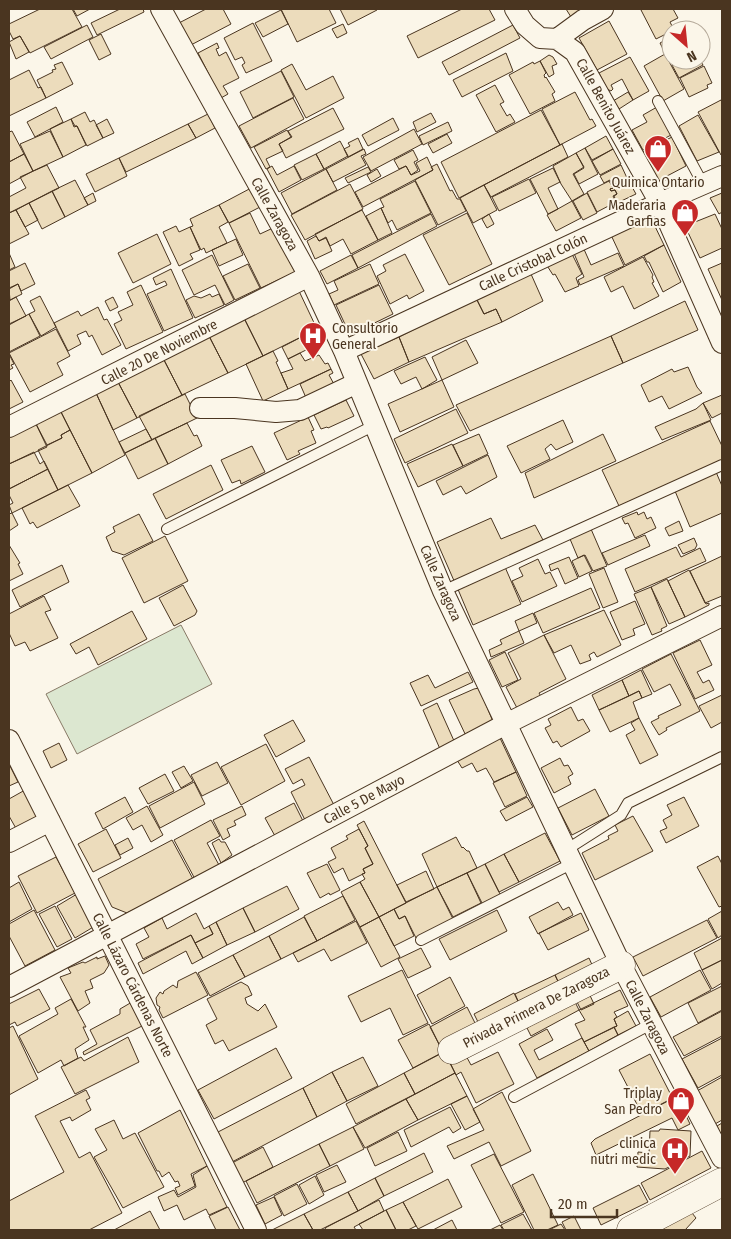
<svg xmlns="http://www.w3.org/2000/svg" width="731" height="1239" font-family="'Fira Sans Condensed',sans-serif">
<rect width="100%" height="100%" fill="#fbf6e9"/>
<path fill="#dce7d0" stroke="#887966" d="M181 625 212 684 77 754 46 694Z"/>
<path fill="#ecdcbc" stroke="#4a3520" d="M40 9H72L82 27 30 53 20 36 13 39 9 31V24Z
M73 9H90L77 16Z
M120 9H143L144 12 97 35 91 23Z
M206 9H223L231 24 189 46 177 24Z
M281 9H329L336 23 297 42Z
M340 9H377V10L348 25Z
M462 9H489L495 20 418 58 407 36Z
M566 9H584L571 17Z
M643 9H673L678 18 670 22 674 30 656 39 641 10Z
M281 10 288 24 263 37 255 23Z
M609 21 627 54 597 70 579 38Z
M253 23 272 61 246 73 242 65 245 63 242 57 235 60 224 38Z
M343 24 347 33 337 38 332 29Z
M87 25 93 37 51 59 44 47Z
M513 25 520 38 449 75 442 62Z
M101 34 111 54 99 60 89 40Z
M20 36 29 52 16 59 9 42Z
M671 37V54L667 57 660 43Z
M217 43 219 48 216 49 219 56 226 52 239 78 223 86 228 94 221 98 198 53Z
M506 53 513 71 462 97 453 80Z
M665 54 684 89 663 101 644 66Z
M549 55 553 57 557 64 552 66 554 74 549 77 540 61Z
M630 57 649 91 633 100 622 79 611 85 613 89 611 91 607 89 599 73Z
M676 60H700L703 65 679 78 672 65 677 62Z
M540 61 546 73 544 75 545 78 546 77 555 92 552 94 555 101 530 114 509 75 533 62 534 64Z
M62 62 73 84 46 98 37 80 53 72 52 70 56 69 54 65Z
M292 64 306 90 333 76 344 98 306 118 281 70Z
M704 66 712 83 707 85 708 88 689 97 680 78Z
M29 70 38 88 41 87 46 98 9 116V80Z
M281 71 294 97 253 118 240 92Z
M495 85 504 102 500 104 507 116 510 114 515 122 496 132 476 95Z
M575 92 590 120 592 119 596 126 560 145 542 109Z
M628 92 633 100 619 109 613 101Z
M293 98 304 119 251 148 239 126Z
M721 100 722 103V154L721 155 698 112Z
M56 107 63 122 35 137 27 122Z
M657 107 671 135 643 150 632 130 647 122 643 115Z
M333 108 344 129 286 158 279 144 292 137 288 131Z
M541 110 560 145 459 198 441 162Z
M85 112 90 122 94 120 103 138 87 146 77 126H75L71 119Z
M431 113 436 122 417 132 413 122Z
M208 114 215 128 196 138 188 124Z
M698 115 719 152 697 161 679 126Z
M393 118 399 130 368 146 362 135Z
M71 119 74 127 77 126 86 145 63 157 50 129Z
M107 119 114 133 103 138 96 125Z
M448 122 452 131 423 145 419 136Z
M188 124 196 138 126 172 119 158Z
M414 129 422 144 371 171 363 157Z
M287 130 291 137 279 144 283 151 266 159 270 167 266 169 254 147Z
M12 131 24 154 9 162V132Z
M50 131 63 157 33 171 20 144Z
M447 134 452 143 433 153 428 144Z
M606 136 613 149 592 160 585 148Z
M672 137 686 166 667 176 668 179 658 184 642 152Z
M358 138 363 149 348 157 344 149 350 146 348 143Z
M340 141 348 156 324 169 316 154Z
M562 144 568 157 491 197 484 185Z
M585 148 598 174 579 184 574 174 584 168 576 153Z
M364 149 366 154 361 156 366 165 333 182 326 169Z
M613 149 621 164 600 175 592 161Z
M413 150 418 160 414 162 418 170 411 175 406 166 399 169 394 160Z
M576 153 584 167 573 174 584 194 572 201 561 184 553 166Z
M24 154 33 171 9 184V162Z
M316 154 324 169 302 180 294 165Z
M427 157 433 170 363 207 355 192 406 166 411 175 420 171 416 163Z
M119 158 127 176 95 192 86 174Z
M437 164 450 191 452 190 457 199H460L466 211 438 225 415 180 433 170 431 167Z
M47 165 59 188 9 213V197L26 188 20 177Z
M621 165 627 178 612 186 610 180 604 183 600 176Z
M272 166 277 175 294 166 301 180 279 192 267 169Z
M368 167 371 172 348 183 345 178Z
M553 168 560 182 548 188 558 209 548 214 530 179Z
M326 169 337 190 292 214 281 193Z
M377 169 381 176 371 182 367 175Z
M627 178 636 194 617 203 614 196 617 194 615 190 611 191 610 189 613 188 612 186Z
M529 179 536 193 499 211 492 197Z
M75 180 88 205 65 217 52 191Z
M415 181 431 213 397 230 392 220 388 223 381 208 384 207 380 199Z
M609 181 613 188 610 189 611 191 615 190 617 194 613 196 616 202 597 212 587 192Z
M350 184 363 209 305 240 291 215Z
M484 185 497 210 473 223 460 198Z
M253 187 262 206 229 223 219 205Z
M52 191 65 217 42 229 29 203Z
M93 193 96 201 88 205 84 198Z
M587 193 597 213 583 220 573 201Z
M722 193V212L719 214 710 198Z
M572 201 581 218 556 231 547 215Z
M29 203 38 220 25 227 16 210Z
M219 205 228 222 219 227 227 243 206 253 204 248 201 250 190 227 193 226 190 219Z
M381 208 392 233 378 240 366 216Z
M16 210 29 234 9 244V213Z
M362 210 378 240 351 254 343 239 330 246 326 237 319 241 315 234Z
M250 213 260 234 273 228 295 272 261 288 229 223Z
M467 213 492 264 449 285 423 235Z
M431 214 437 226 358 268 352 255Z
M489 214 494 224 487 228 482 219Z
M715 214 722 229V248L700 258 685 226Z
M650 216 664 245 625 265 611 235Z
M176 226 179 232 190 227 200 250 190 254 193 259 179 266 163 232Z
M157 234 171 264 133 283 118 253Z
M316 236 319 241 326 238 332 251 315 259 307 241Z
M236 239 243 255 219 266 212 250Z
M664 245 681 282 663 292 649 262H647L644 256Z
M583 247 591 265 618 253 624 266 580 285 578 280 584 277 573 251Z
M571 252 582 274 576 278 579 286 565 292 555 274 553 275 546 264Z
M9 253 15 267 9 270Z
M405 254 424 291 409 299 407 295 390 304 377 276 386 271 383 265Z
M212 255 234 300 225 305 215 285 194 295 182 270Z
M351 255 358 268 327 284 320 271Z
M643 257 653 275 652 277 654 282 652 283 659 296 634 309 623 286 611 292 604 277Z
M25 263 35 284 21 291 18 284 9 288V271Z
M722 263V300L708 269Z
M248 264 260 288 235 300 223 276Z
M370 264 379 284 334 305 329 294 338 290 334 281Z
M171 269 193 318 164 331 147 294 167 285 165 281 156 285 153 278Z
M531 274 543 301 502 322 496 309 484 314 476 298Z
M18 284 22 294 10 300 9 289Z
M141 285 163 332 126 349 114 324 122 320 118 312 133 305 127 292Z
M379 285 393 314 350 335 336 305Z
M299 291 317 329 263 356 244 318Z
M210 294 212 297 219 294 224 305 195 318 186 300 194 296 201 298Z
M40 296 56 327 41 336 29 314 35 311 30 301Z
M16 297 26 316 9 324V301Z
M113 297 118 307 110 311 105 301Z
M476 298 484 314 496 309 502 322 409 362 399 337Z
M685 301 698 330 623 363 611 336Z
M98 307 104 320 107 319 121 345 102 355 92 335 89 337 86 331 77 335 81 344 68 351 54 323 78 311 81 316Z
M29 314 40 336 9 352V325Z
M244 318 263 356 228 373 209 336Z
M56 329 70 356 57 363 63 375 30 392 9 353Z
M317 329 324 341 288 359 282 347Z
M209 336 228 373 182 395 164 360Z
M611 336 623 363 470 431 456 405Z
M399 337 409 362 374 379 361 354Z
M466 340 478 363 442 380 432 357Z
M273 351 278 361 276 362 288 389 263 401 246 364Z
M300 353 305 361 319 355 325 364 328 363 331 369 288 389 281 373 293 369 288 359Z
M9 354 14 364 11 365 13 368 9 370Z
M425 357 437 380 422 389 416 377 401 384 394 371Z
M164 360 182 395 137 418 118 382Z
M688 367 697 387 702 393 669 409 662 396 649 402 641 385 672 369 674 372Z
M331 369 333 373 329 375 335 386 307 400 300 384Z
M11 380 23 402 9 409V382Z
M442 380 454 407 400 432 388 404Z
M118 382 137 418 113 430 96 393Z
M96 393 125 455 92 473 60 410Z
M185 394 197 418 152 440 139 416Z
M722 395V413L712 418 703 403Z
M346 400 354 416 328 428 327 427 321 429 314 415Z
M703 403 711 420 662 440 655 427 696 409Z
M456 409 468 433 405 463 394 439Z
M60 410 70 430 61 435 62 438 47 445 35 422Z
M308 417 314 430 311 431 316 443 298 451 300 454 287 460 274 433Z
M563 420 573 442 556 450 551 444 545 449 550 459 521 473 507 446Z
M710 421 722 446V460L619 506 602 470Z
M35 422 47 447 9 464V436Z
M187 423 194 436 197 435 202 446 168 464 155 438Z
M146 429 152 440 125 453 119 442Z
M70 430 92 473 58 490 38 450 62 438 61 435Z
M479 434 488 454 463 466 453 445Z
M603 434 616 461 534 498 525 473Z
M155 438 168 464 138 479 125 453Z
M452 444 463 466 418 487 407 464Z
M252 446 265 472 241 484 240 480 232 483 221 460Z
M34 452 40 464 44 461 48 469 9 489V464Z
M488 455 497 477 466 494 461 486 443 495 436 481Z
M211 465 223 490 166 519 153 494Z
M48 469 58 490 12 513 9 505 13 503 9 495V489Z
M716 472 722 486V513L690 527 675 491Z
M68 485 80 506 37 528 33 522 30 524 22 508Z
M637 512 638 515 644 512 647 519 651 517 656 528 635 538 628 523 625 524 622 518Z
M12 513 18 525 9 531V514Z
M139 514 153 541 124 555 112 551 106 537 115 532 113 527Z
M491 518 501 539 535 525 543 540 455 583 437 542Z
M679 521 683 531 669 536 665 528Z
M591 529 607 566 593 571 585 555 578 558 570 539Z
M645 535 650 546 608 565 602 553Z
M165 536 188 581 144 603 122 558Z
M694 538 697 545 695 549 683 554 678 545Z
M9 545 20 563 18 564 23 574 9 581Z
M676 547 681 557 700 548 706 561 635 592 625 569Z
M584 555 592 571 579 577 572 561Z
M722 556V596L705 603 690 571Z
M569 557 578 578 565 584 558 568 551 571 549 565Z
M538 559 545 574 550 572 557 586 522 602 512 581 523 576 519 568Z
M62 565 69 582 20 607 12 590Z
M505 567 521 604 473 625 457 587Z
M604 568 618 602 603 608 589 574Z
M689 570 706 604 709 603V605L685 617 668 581Z
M667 579 685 617 669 624 651 587Z
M183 585 197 611 195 615 174 626 159 598Z
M651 587 667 626 661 629 662 631 652 635 634 594Z
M591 588 600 608 543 633 534 613Z
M44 596 51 610 45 612 58 638 30 651 25 642 15 646 9 633V614Z
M635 601 645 624 633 629 635 635 622 640 610 612Z
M604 610 621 645 597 657 594 652 589 655 591 660 580 664 571 645 554 653 544 635Z
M132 611 147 639 98 665 89 647 76 654 70 644Z
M533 613 537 623 519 631 515 621Z
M519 631 524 643 491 657 489 650 502 644 500 640Z
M544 635 566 679 539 693 543 700 535 705 532 699 517 708 506 687 521 679 508 653Z
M700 640 712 665 697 672 703 683 709 680 714 690 695 699 673 653Z
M505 652 518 680 502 687 489 660Z
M671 654 700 711 666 728 667 730 659 735 651 722 659 718 658 716 681 705 670 684 654 692 642 669Z
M641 670 652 694 642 698 639 691 629 696 622 680Z
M468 672 473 682 421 706 410 683 428 675 435 688Z
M622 680 629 696 599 710 592 695Z
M479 688 494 724 467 738 449 700 474 689Z
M639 691 642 698 633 702 639 718 610 732 599 710Z
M722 695V722L711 728 699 706Z
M437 703 455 743 440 749 423 710Z
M571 707 578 721 583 719 590 731 561 747 557 741 553 743 545 728 551 725 548 719Z
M639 718 658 755 640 764 626 735 635 730 631 723Z
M293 720 305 741 276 757 264 735Z
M500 738 516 772 494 782 486 768 477 772 472 763 462 768 457 760Z
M59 743 67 760 51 768 43 751Z
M266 744 285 781 241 805 221 767Z
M309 757 334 805 305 820 291 792 305 785 302 779 293 784 285 769Z
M560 758 564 766 568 765 573 774 568 777 571 784 554 793 541 768Z
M217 762 228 783 202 796 191 775Z
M9 764 18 782 9 786Z
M184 766 193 781 181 788 172 772Z
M516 772 527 796 505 807 493 783Z
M165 774 174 791 148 804 139 788Z
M194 782 205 804 160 828 149 806Z
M595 789 609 816 572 835 558 808Z
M25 790 41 820 18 832 9 816V799Z
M125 797 133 812 103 829 95 813Z
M527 797 533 807 506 821 500 811Z
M684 797 699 826 666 843 660 831 667 828 663 820 672 815 667 805Z
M294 803 303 821 275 836 265 818Z
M147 806 163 835 151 842 142 825 133 830 126 818Z
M242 806 246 815 234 821 236 825 227 829 230 836 223 840 213 820Z
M633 816 653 851 595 880 582 853 609 839 608 836 618 831 615 825Z
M211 820 220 836 207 843 219 865 195 879 174 840Z
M364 821 406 903 379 917 360 882 365 879 362 874 365 873 363 869 373 864 365 848 368 846 357 825Z
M106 829 121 858 93 872 78 844Z
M359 829 368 846 365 848 373 864 363 869 365 873 349 881 343 868 334 873 328 862 336 858 331 848 348 839 346 836Z
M545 833 560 861 519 882 504 854Z
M456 837 462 848 463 847 467 851H469L477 868 437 887 422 854Z
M128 838 133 848 120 855 115 845Z
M219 839 221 842H225L232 855 221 863 212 843Z
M172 840 193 879 127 913 112 907 98 879Z
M504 854 519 882 499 892 485 864Z
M718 856 722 864V906L719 907 697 867Z
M56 857 75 893 37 913 18 876Z
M327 864 340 890 330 895 329 893 320 898 307 873Z
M485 864 501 896 483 905 467 873Z
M426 871 434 889 406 902 397 885Z
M467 873 481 903 453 917 437 887Z
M19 882 32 909 9 922V888Z
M360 882 379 917 360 927 341 892Z
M287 886 299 909 255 932 243 908Z
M437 887 453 919 416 938 405 916 399 919 394 909Z
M77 894 95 926 75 938 57 906Z
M343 896 355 920 317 941 304 916Z
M558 902 563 910 569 907 573 915 538 934 529 917Z
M55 906 72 939 57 947 39 914Z
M243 908 255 932 227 945 216 922Z
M394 909 399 919 405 916 414 936 394 946 379 917Z
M34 910 55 950 25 966 9 936V924Z
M497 910 507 931 450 960 439 939Z
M722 911V935L718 938 708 919Z
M196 913 204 929 209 926 213 934 195 943 191 935 143 959 136 944 149 937 144 928 162 918 167 929Z
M581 913 589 930 548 950 539 933Z
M304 917 317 941 281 959 269 936Z
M379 917 400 957 381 967 360 927Z
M707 920 717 938 643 976 633 957Z
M356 921 367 943 331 961 324 949 298 962 293 953Z
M216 922 227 945 203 958 195 943 213 934 209 926Z
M191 935 203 958 192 964 186 951 143 974 138 963Z
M269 936 281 959 245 977 233 955Z
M722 938V960L702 970 694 953Z
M421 948 431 967 408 978 398 959Z
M233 955 245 977 210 996 198 973Z
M105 956 109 965 104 973 90 980 93 988 85 991 90 1003 78 1011 60 977 71 973 68 968 83 962 85 963 97 957V959Z
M589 958 593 967 563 992 555 975Z
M722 960V983L712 989 702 970Z
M402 970 428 1023 403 1035 390 1008 361 1022 348 996Z
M700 970 711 990 661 1017 650 997Z
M196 972 208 995 163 1018 159 1010 160 1007 157 1005 156 998 160 992 163 994 164 991 173 985 177 988 178 981Z
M555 975 563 992 523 1012 515 994Z
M450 977 465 1006 432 1024 417 995Z
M241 982 248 986 252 995 245 998 247 1004 258 1011 265 1004 277 1027 229 1051 223 1040 215 1044 206 1025 217 1019 207 999Z
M722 986V1010L698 1023 688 1003Z
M586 987 594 1004 581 1010 573 994Z
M39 989 50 1009 17 1026 15 1022 9 1025V1004Z
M620 990 628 1006 614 1012 617 1017 614 1019 617 1026 584 1042 575 1024 585 1020 579 1010Z
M514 993 523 1012 483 1032 474 1014Z
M573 998 579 1010 531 1036 527 1028Z
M71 999 86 1027H83L89 1040 75 1049 78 1058 64 1066 61 1060 38 1073 19 1036 58 1014 55 1008Z
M132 1002 144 1025 84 1055 83 1052 97 1044 90 1030 120 1014V1009Z
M467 1007 480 1033 443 1052 430 1027Z
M628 1011 636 1026 618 1035 614 1027 617 1026 614 1019Z
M722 1011V1036L684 1056 673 1037Z
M429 1024 443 1052 413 1068 398 1040Z
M13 1026 38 1079 9 1095V1028Z
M614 1027 618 1035 589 1051 584 1042Z
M547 1029 553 1040 534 1050 539 1060 582 1038 589 1051 537 1078 519 1044Z
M128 1037 139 1062 75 1094 61 1067 81 1057 84 1061Z
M722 1038V1075L698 1088 682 1059Z
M276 1048 292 1078 214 1119 198 1090Z
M444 1052 455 1073 415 1094 404 1073Z
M464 1052 471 1065 498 1052 514 1084 476 1103 461 1072 456 1075 447 1056Z
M650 1054 671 1095 669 1096 671 1099 642 1114 619 1070Z
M363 1057 378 1086 347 1101 332 1072Z
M332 1072 347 1101 317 1117 303 1088Z
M404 1073 415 1094 356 1124 346 1104Z
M455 1073 467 1096 418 1120 406 1099Z
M722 1077V1120L715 1124 697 1091Z
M303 1088 317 1117 232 1162 218 1132Z
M86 1090 90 1098 86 1100 91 1110 72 1121 70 1117 60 1121 79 1158 90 1152 122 1213 89 1230H9V1201L64 1172 35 1116Z
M502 1092 531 1151 501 1166 489 1142 454 1159 447 1146 484 1130 473 1109Z
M467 1096 480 1122 465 1130 451 1104Z
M406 1099 418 1120 365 1148 353 1127Z
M668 1101 674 1108 681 1105 690 1124 678 1130 672 1118 596 1155 591 1143 595 1139Z
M450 1107 461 1128 453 1133 449 1127 411 1147 404 1130Z
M180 1110 207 1166 191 1174 195 1186 178 1195 175 1188 180 1186 178 1181 175 1182 169 1172 162 1177 159 1171H157L138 1133Z
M114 1120 123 1139 135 1133 164 1187 123 1208 94 1157 107 1150 95 1129Z
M722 1123V1137L717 1126Z
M353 1127 364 1149 330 1166 319 1144Z
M660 1129 691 1131 690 1156 665 1169 637 1167 638 1152 649 1153 650 1131H659Z
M398 1132 407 1151 375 1166 367 1148Z
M319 1144 330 1166 257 1203 246 1181Z
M263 1147 273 1167 242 1183 232 1163Z
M702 1151 711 1168 650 1200 641 1183Z
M424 1153 433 1172 384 1196 375 1178Z
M494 1154 524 1212 501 1223 471 1165Z
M337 1165 346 1182 324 1192 316 1175Z
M207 1166 227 1207 209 1215 206 1209 184 1220 177 1205 164 1211 158 1197 174 1190 178 1197 196 1187 193 1175Z
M533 1174 558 1225 547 1230H534L512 1185Z
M315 1176 324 1195 309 1204 299 1185Z
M375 1178 384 1196 358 1211 348 1192Z
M448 1179 462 1207 418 1229 403 1202Z
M297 1184 307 1204 284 1216 274 1196Z
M639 1185 648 1202 601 1225 593 1208Z
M348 1192 358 1211 320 1230H313L304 1214Z
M274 1197 282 1215 265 1224 256 1205Z
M379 1200 384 1211 354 1227 356 1230H326L325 1228Z
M403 1202 416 1226 408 1230H396L386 1210Z
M228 1207 240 1230H216L209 1216Z
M386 1210 396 1230H363L359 1224Z
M150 1211 160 1230H114Z
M692 1213 696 1218 685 1230H660Z
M304 1214 313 1230H272Z
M523 1214 532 1230H504L501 1225Z
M574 1216 581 1230H566L562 1222Z
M452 1220 457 1230H433Z
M561 1224 565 1230H549Z
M500 1225 503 1230H490Z"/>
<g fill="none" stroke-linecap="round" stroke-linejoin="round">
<defs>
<path id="lane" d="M658 101 703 184
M167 529 375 425
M443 591 722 465
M566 850 621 815 628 803 722 757
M421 940 573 863
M514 1097 651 1024"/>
<path id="street" d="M161 9 309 276 344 351 443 591 621 965 722 1158
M515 9 525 25 540 38 557 39 575 52 660 203 722 343
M557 39 583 20 603 9
M344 351 660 203 722 176
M200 408H235L276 412 300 410 357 383
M9 427 309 276
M9 740 256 1230
M9 842 50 821
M9 987 506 724 722 616"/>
<path id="secondary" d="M452 1050 621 965
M631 1230 722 1182"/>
</defs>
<use href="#lane" stroke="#4a3520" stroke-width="12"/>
<use href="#street" stroke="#4a3520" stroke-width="22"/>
<use href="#secondary" stroke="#4a3520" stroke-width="29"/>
<use href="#lane" stroke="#fbf6e9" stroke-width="10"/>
<use href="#street" stroke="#fbf6e9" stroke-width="20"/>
<use href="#secondary" stroke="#fbf6e9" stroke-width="28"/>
</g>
<defs>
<symbol id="shop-pin" viewBox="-11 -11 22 30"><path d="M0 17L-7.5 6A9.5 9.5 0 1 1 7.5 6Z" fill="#c62828" stroke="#fbf6e9"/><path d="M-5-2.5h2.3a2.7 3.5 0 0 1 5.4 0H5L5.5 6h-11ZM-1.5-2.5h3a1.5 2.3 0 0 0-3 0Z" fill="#fff"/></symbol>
<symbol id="hospital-pin" viewBox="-11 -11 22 30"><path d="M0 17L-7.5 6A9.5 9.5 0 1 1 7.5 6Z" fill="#c62828" stroke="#fbf6e9"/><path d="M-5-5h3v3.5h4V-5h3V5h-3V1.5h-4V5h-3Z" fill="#fff"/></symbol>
</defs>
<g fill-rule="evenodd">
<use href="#shop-pin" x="642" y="133" width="32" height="43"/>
<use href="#shop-pin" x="669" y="197" width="32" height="43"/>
<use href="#hospital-pin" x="297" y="320" width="32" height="43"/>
<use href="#shop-pin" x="665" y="1085" width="32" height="43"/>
<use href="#hospital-pin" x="659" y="1135" width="32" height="43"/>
</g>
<g text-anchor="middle" stroke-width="4" stroke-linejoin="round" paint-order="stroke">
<g font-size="14" fill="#4a3520" stroke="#fbf6e9">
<text transform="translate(606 106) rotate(61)" y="5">Calle Benito Juárez</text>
<text transform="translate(275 214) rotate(61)" y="5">Calle Zaragoza</text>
<text transform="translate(533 262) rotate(-25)" y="5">Calle Cristobal Colón</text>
<text transform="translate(159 352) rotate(-27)" y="5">Calle 20 De Noviembre</text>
<text transform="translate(441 583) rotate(66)" y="5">Calle Zaragoza</text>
<text transform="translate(364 799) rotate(-28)" y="5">Calle 5 De Mayo</text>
<text transform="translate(133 985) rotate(63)" y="5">Calle Lázaro Cárdenas Norte</text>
<text transform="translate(536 1007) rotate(-27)" y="5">Privada Primera De Zaragoza</text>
<text transform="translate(648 1017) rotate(63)" y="5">Calle Zaragoza</text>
</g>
<g font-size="14" fill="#4a3520" stroke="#fbf6e9" text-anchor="end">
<text x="658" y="187" text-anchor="middle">Quimica Ontario</text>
<text x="666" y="210">Maderaria<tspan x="666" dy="16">Garfias</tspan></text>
<text x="332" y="333" text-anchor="start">Consultorio<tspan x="332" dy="16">General</tspan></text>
<text x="662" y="1098">Triplay<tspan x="662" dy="16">San Pedro</tspan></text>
<text x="656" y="1148">clinica<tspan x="656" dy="16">nutri medic</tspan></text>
</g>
</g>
<rect width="731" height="1239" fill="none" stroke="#4a3520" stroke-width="20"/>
<g transform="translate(686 45) rotate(153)"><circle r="24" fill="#fbf6e9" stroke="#b4a999"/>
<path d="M0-4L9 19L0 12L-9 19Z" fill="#c62828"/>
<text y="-8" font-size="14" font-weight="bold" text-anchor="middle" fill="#4a3520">N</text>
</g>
<path d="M551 1209v8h66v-8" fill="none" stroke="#4a3520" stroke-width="2.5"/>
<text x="558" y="1209" font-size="15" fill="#4a3520" stroke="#fbf6e9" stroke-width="4" paint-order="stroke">20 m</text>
</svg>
